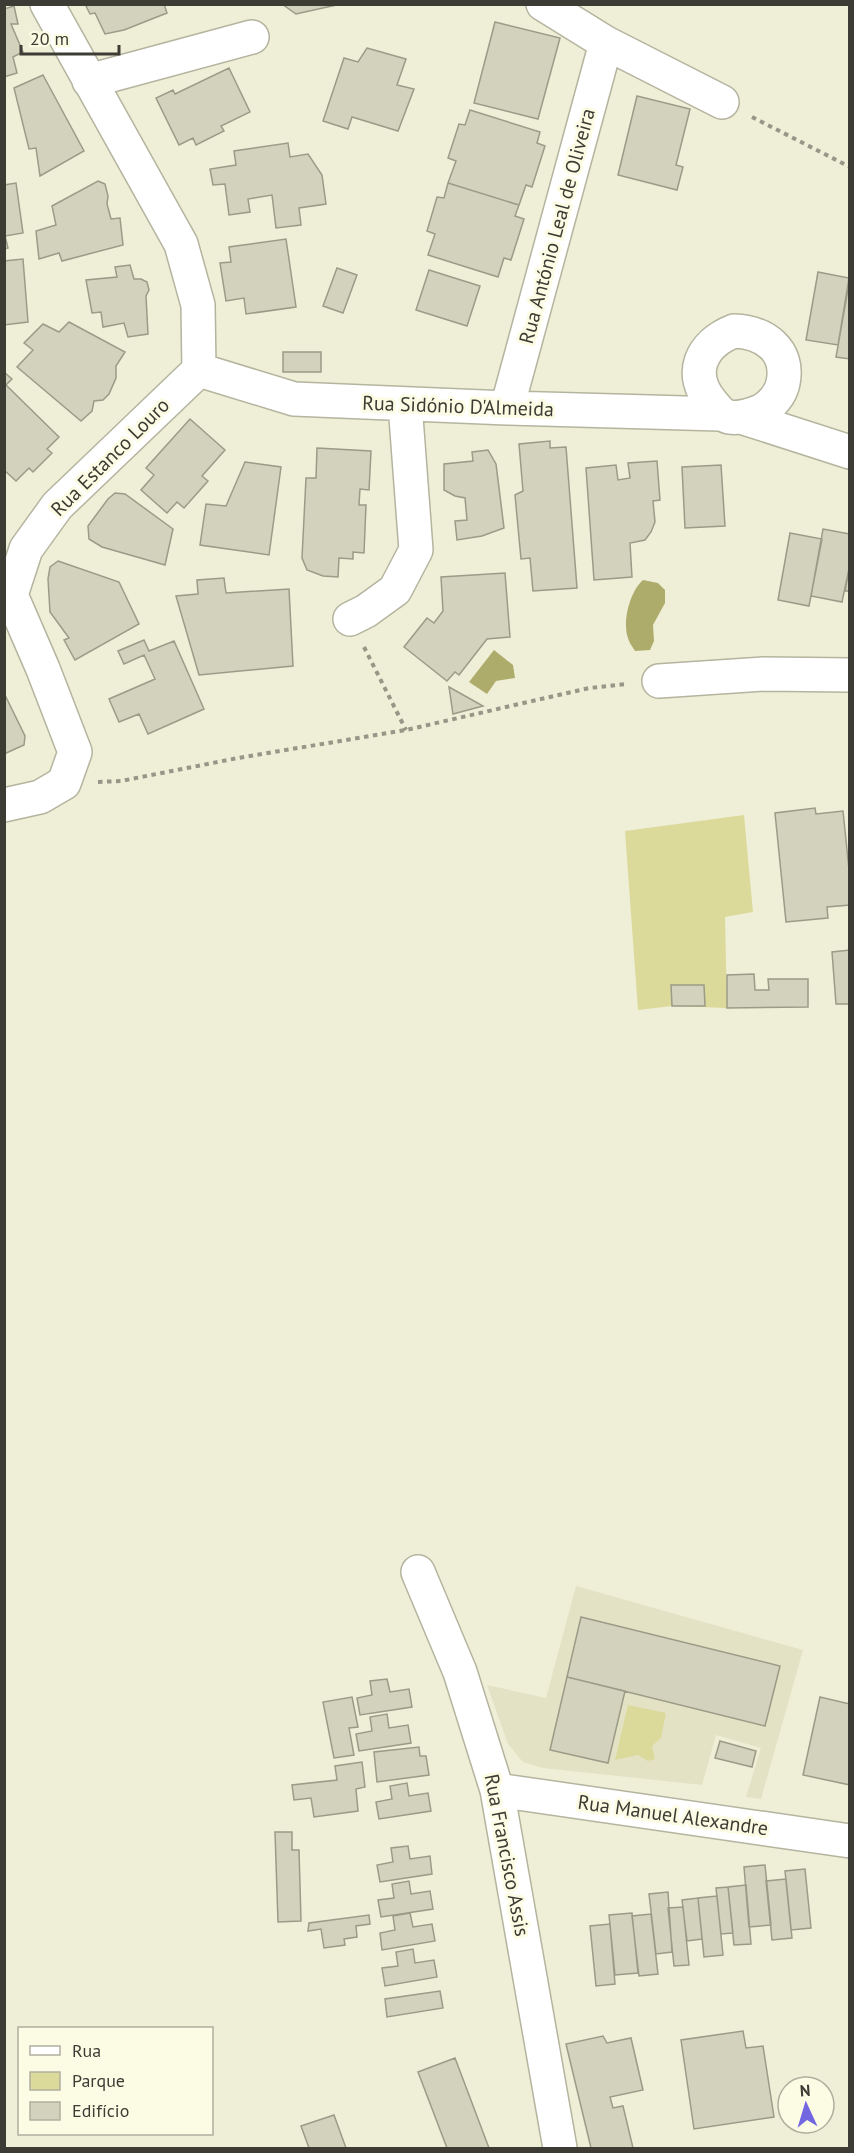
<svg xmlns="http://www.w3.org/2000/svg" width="854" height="2153" font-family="'PT Sans',sans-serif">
<rect width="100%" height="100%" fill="#efefd8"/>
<path fill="#e3e2c5" d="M576 1586 803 1650 761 1799 746 1797 761 1748 716 1735 702 1785 543 1768 523 1762 508 1744 487 1685 546 1698Z"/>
<path fill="#dcda9b" d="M744 815 753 912 725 917 727 1008 672 1006 638 1010 625 831Z
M628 1705 666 1713 661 1738 652 1746 655 1759 648 1761 638 1755 615 1760Z"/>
<path fill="#aeac6b" d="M643 580 658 583 665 590V603L653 625 654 641 650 650 635 651C633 647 629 643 628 638 622 622 630 591 643 580Z
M494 650 513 665 515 678 496 681 487 694 469 682Z"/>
<path fill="#d2d2bd" stroke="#9b9b87" stroke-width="1.5" d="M85 4H164L167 13 124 30 105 34 95 13 90 14Z
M282 4H341L296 14Z
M14 6 18 24H11L23 52 13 57 17 73 4 77V9Z
M495 22 560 38 538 119 474 103Z
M367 48 406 59 397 85 414 89 398 131 352 117 348 129 323 121 344 58 358 62Z
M229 68 250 112 221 126 224 131 196 145 193 138 179 145 156 98 173 90 175 94Z
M43 75 84 151 40 176 36 148 29 149 14 88Z
M637 96 690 109 676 165 683 167 677 190 618 175Z
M470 110 540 132 537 143 545 146 532 187 526 185 519 205 448 183 456 161 448 158 459 124 465 125Z
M288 143 290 157 308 154 322 175 326 204 299 208 301 225 276 228 272 195 248 199 250 212 229 215 225 184 213 185 210 169 236 165 234 151Z
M98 181 105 184 108 196 107 204 111 219 120 218 123 245 62 261 59 253 39 259 36 231 56 225 52 206Z
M16 183 23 233 5 236 8 248 4 249V185Z
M448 183 519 205 515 216 524 219 511 260 504 258 498 277 428 255 435 234 427 231 437 197 444 198Z
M286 239 296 307 246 314 244 298 226 301 220 263 231 262 229 247Z
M23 259 28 322 4 325V261Z
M130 265 134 279H141L147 282 149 290 146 296 148 334 128 337 124 323 103 327 101 312 92 313 86 280 117 277 115 267Z
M337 268 357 275 343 313 323 306Z
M429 270 480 286 467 326 416 310Z
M818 272 849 278 838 345 806 340Z
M848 289 850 290V359L836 357Z
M69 322 125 352 116 366V378L109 394 103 400 94 401 92 411 81 421 17 367 33 350 24 343 43 324 59 332Z
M283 352H321V372H283Z
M4 372 12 379 6 385 59 437 47 449 52 453 33 472 29 468 16 481 4 470Z
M190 419 225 450 202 476 208 481 184 508 177 502 167 513 141 490 154 475 146 468Z
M550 441V448L566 447 577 588 533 591 530 558 521 559 515 495 523 491 519 444Z
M317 448 371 451 369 490 360 489 359 505H366L364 553 353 552V559L339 558 338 577 323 576 307 570 302 558 306 478H316Z
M488 450 496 464 504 528 482 536 457 540 455 521 467 520 465 498 455 496 444 490V464L473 461 472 452Z
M657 461 660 500 653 501 655 522 651 532 645 540 630 543 632 577 594 580 586 468 616 465 618 480 630 478 628 463Z
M245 462 281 467 269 555 200 545 206 504 226 506Z
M721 465 725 526 685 528 682 467Z
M115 493 125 494 173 529 165 565 102 547 89 539 88 526 108 499Z
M823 529 850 534V564L842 602 811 596Z
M790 533 822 539 809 606 778 600Z
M58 561 119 582 139 624 75 660 64 640 69 638 50 612 48 579 50 567Z
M850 564V591H845Z
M505 573 510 637 487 639 459 675 455 672 447 681 404 647 427 618 434 623 443 611 441 577Z
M224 578 226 593 289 589 293 666 199 675 176 596 198 594 197 580Z
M144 640 149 651 174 641 204 709 148 734 139 714 119 722 109 699 155 679 144 655 124 664 118 651Z
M449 687 483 706 453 714Z
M4 693 25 736 24 745 4 754Z
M815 808 816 814 843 811 850 879V905L827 907 828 918 786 922 775 813Z
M850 950V1004H836L832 952Z
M754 974 755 990H769L768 979H808V1007L727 1008V975Z
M671 985H704L705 1006H672Z
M581 1617 780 1666 765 1726 567 1677Z
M567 1677 625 1691 608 1763 550 1750Z
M387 1679 390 1692 409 1689 412 1707 360 1715 357 1698 372 1695 370 1681Z
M352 1697 358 1727 349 1728 354 1755 334 1758 323 1702Z
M820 1697 850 1704V1785L803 1775Z
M387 1714 389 1728 408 1725 411 1743 359 1751 356 1734 372 1731 370 1717Z
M720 1741 756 1751 752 1767 715 1758Z
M419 1747 420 1756H426L429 1775 377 1782 374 1752Z
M362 1762 365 1787 356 1789 358 1811 314 1817 311 1798 294 1800 292 1785 337 1780 335 1766Z
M407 1783 409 1796 428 1793 431 1811 379 1819 376 1802 392 1799 390 1786Z
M275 1832H292V1850H299L301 1921 278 1922Z
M408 1846 410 1859 430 1856 432 1874 380 1882 377 1865 393 1862 391 1848Z
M765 1865 771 1925 749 1927 744 1867Z
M805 1869 811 1928 791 1930 785 1871Z
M786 1879 792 1938 772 1940 766 1881Z
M409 1881 411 1894 430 1891 433 1909 381 1917 378 1900 394 1898 392 1884Z
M746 1885 751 1944 734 1945 728 1887Z
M728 1887 733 1933 721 1934 716 1888Z
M668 1892 672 1952 656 1954 649 1894Z
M717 1896 723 1955 704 1957 698 1898Z
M698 1898 702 1939 687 1941 682 1900Z
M683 1907 689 1965 674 1966 668 1908Z
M410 1913 413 1927 432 1924 435 1941 382 1950 380 1933 395 1930 393 1916Z
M632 1913 638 1973 615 1975 609 1915Z
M651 1914 658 1974 639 1976 632 1916Z
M369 1915 370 1924 356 1926 357 1937 344 1939 345 1945 324 1948 321 1929 308 1931 309 1923Z
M610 1924 615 1984 596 1986 590 1926Z
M413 1949 415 1963 434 1960 437 1977 385 1986 382 1968 398 1966 396 1952Z
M440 1991 443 2008 387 2017 385 1999Z
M743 2031 746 2048 763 2046 774 2117 694 2129 681 2040Z
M603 2036 607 2043 631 2038 643 2090 610 2097 613 2108 623 2106 633 2148H591L566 2044Z
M455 2058 489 2148H447L418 2072Z
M334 2115 346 2148H309L301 2126Z"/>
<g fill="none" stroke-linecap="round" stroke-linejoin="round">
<defs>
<path id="street" d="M543 4 606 43 722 102
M89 81 252 37
M734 331C764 332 790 350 783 383 781 394 771 406 761 411 751 415 740 419 729 417 721 415 717 409 712 403 687 374 701 344 734 331Z
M199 370 294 399 507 408 720 414
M507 408 606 43
M741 417 850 452
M350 619 366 611 395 590 416 550 405 404
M659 681 764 674 850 675
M4 805 40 797 64 783 75 752 43 669 11 595 26 549 57 506 199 370 198 305 181 244 47 4
M418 1572 460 1672 497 1790 560 2148
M497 1790 850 1841"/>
</defs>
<use href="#street" stroke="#b4b49f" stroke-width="36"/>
<path stroke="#979687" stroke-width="4" stroke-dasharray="4.5 4.5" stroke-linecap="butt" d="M752 117 850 167
M364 647 406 730
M98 782 121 781 238 758 406 730 589 688 627 684"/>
<use href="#street" stroke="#fff" stroke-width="33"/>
</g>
<g text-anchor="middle" stroke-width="6" stroke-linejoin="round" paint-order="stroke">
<g font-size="20" fill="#3d3c34" stroke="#fcfce5">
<text transform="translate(557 226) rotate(-75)" y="7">Rua António Leal de Oliveira</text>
<text transform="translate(458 406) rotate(2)" y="7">Rua Sidónio D'Almeida</text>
<text transform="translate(110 457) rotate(-45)" y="7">Rua Estanco Louro</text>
<text transform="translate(673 1815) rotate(8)" y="7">Rua Manuel Alexandre</text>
<text transform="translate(507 1855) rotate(79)" y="7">Rua Francisco Assis</text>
</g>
</g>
<rect width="854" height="2153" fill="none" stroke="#3d3c34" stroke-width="12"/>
<rect x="18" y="2027" width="195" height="108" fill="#fcfce5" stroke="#b0af9e" stroke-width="1.5"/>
<rect x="30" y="2046" width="30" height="9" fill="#ffffff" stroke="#b0af9e" stroke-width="1.5"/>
<text x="72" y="2057" font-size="18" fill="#3d3c34">Rua</text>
<rect x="30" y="2072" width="30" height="18" fill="#dcda9b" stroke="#b0af9e" stroke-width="1.5"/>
<text x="72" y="2087" font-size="18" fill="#3d3c34">Parque</text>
<rect x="30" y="2102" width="30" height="18" fill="#d2d2bd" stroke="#b0af9e" stroke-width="1.5"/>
<text x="72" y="2117" font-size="18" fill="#3d3c34">Edifício</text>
<g transform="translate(806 2105) rotate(356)"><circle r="28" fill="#fcfce5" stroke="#b0af9e" stroke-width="1.5"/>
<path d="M0-4.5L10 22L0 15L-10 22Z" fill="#7366e1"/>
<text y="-9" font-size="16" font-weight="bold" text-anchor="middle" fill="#3d3c34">N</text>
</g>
<path d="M21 45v9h98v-9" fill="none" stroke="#3d3c34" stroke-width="3"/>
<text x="30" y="45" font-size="18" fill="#3d3c34" stroke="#fcfce5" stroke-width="4.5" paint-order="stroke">20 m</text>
</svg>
